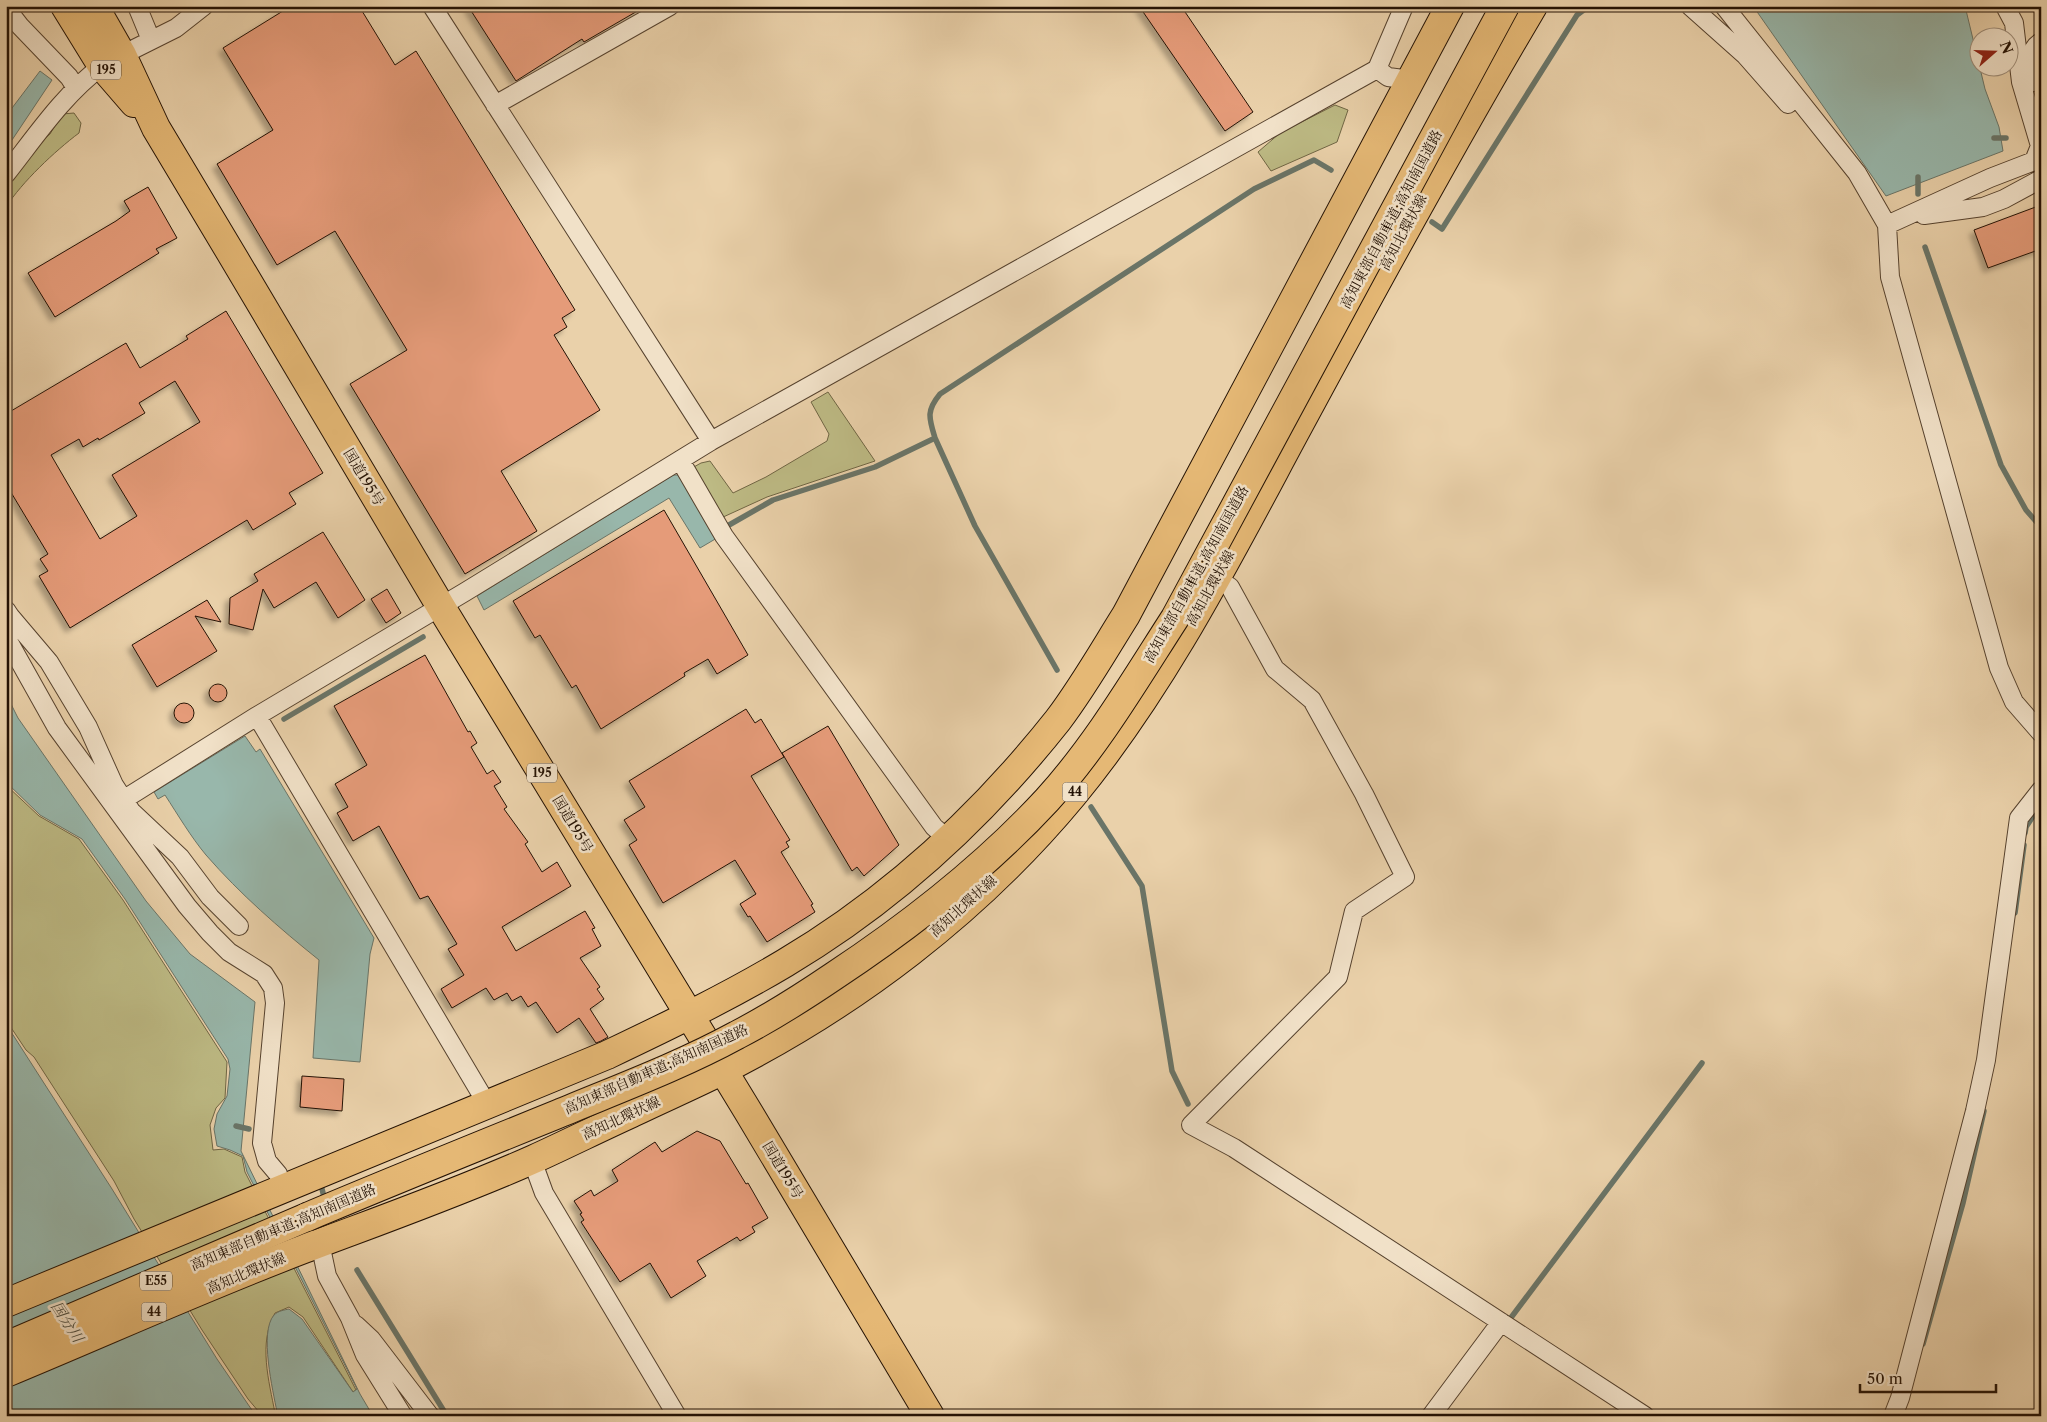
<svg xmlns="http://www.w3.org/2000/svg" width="2047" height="1422" font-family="'Libre Caslon Text','Noto Serif JP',serif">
<defs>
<filter id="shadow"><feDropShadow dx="-4.5" dy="4.5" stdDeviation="2.5" flood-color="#0004"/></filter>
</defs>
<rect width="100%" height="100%" fill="#ead1aa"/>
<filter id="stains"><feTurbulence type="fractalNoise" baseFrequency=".004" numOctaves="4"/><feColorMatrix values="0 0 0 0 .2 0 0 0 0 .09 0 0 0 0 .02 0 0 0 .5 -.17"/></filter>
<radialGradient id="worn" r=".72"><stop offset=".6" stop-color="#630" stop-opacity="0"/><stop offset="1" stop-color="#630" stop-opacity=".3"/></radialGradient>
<path fill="#bdba84" stroke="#706644" d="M1335 105 1348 110 1337 142 1271 171 1258 152 1280 133Z
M74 113 81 123 79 133C55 151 22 182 6 207V186L34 148 50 134 62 114Z
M828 392 875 461 767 497 721 518 692 468 701 463 710 461 733 493 766 477 827 441 829 434 811 402Z
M6 785 39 816 79 839 123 900 227 1062 225 1098 216 1108 210 1125 213 1150 224 1149 242 1157 245 1172 356 1390 353 1392 303 1317 289 1307 275 1313C258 1343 269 1381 275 1413L266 1415 259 1412 248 1399 202 1330 134 1219 114 1181 34 1057 26 1050 6 1020Z"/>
<path fill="#98b7ab" stroke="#6a7568" d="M1753 6H1965L1985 89 1999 127 2003 151 1886 196Z
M40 71 52 80 6 149V116Z
M673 475H683L717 538 700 548 669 498 484 610 477 596Z
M6 694 18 718 146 901 190 954 255 1002 241 1151 360 1394 373 1416H274L277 1412C273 1391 259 1332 274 1315 278 1311 284 1310 289 1309L302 1319 353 1392 357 1389 247 1172 243 1156 230 1150 217 1146 214 1129 217 1114 227 1096 230 1069 228 1059 125 899 82 839 40 815 6 782Z
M245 736 256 752 260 749 374 938 370 954 360 1062 313 1058 319 960C279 928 240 894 206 855 191 837 178 815 165 795L158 799 154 792Z
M6 1024 112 1189 217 1359 256 1416H6Z"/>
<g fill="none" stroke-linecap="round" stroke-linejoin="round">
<path stroke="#6a7568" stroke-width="5.5" d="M148 10 157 6
M1994 138H2006
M1918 177V194
M1432 222 1442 229 1577 15 1589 6
M1925 247 2001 465 2026 510 2041 527
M935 438 975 526 1057 670
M722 529 773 500 875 467 935 438C929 418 926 411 940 394L1254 189 1314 160 1331 170
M284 719 423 637
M1091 807 1142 886 1172 1071 1188 1104
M2025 833 2026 827 2041 804
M2015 913 2024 845
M236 1126 249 1129
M321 1185 325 1201
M357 1270 447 1416
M1507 1323 1702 1063
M1923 1344 1963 1203 1984 1111"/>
</g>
<path fill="#e59b79" stroke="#241204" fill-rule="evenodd" filter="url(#shadow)" d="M291 6H359L395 65 416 51 575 310 562 318 567 327 554 335 600 410 501 471 537 531 465 574 350 384 407 350 335 231 277 265 217 164 273 130 223 48Z
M468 6H646L584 42 582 39 516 81Z
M1139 6H1181L1253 112 1225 131Z
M148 187 177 238 156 249 159 253 55 317 28 273 116 221 130 211 124 201Z
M2041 205V249L1988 268 1974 230Z
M226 311 323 473 289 493 296 504 253 530 247 520 70 628 39 576 48 571 40 559 48 554 6 484V414L126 343 140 368 188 339 186 336ZM175 381 200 422 112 475 137 516 100 539 51 455 79 439 83 447 98 438 99 440 145 413 139 403Z
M664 510 748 655 717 674 708 659 684 673 685 676 601 729 576 685 572 688 540 635 535 638 513 601Z
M323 532 365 600 338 618 316 582 274 608 263 589 253 630 229 624 230 598 258 581 254 574Z
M387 589 401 613 386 623 371 599Z
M207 600 221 622 195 616 217 651 157 687 132 645Z
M425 655 468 732 470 731 477 743 471 747 487 774 493 770 501 782 494 786 507 807 504 809 528 842 525 844 542 872 557 862 571 886 502 927 516 951 585 911 595 928 592 929 601 946 580 958 600 987 597 989 604 999 590 1009 608 1037 601 1041 596 1043 579 1018 557 1033 536 1002 528 1007 521 996 512 1001 507 993 494 1000 486 988 452 1008 441 989 464 975 448 949 457 944 428 896 420 899 379 826 353 841 337 813 348 807 335 784 367 765 334 706Z
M209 693a9 9 0 1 1 18 0a9 9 0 1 1-18 0Z
M174 713a10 10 0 1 1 20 0a10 10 0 1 1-20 0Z
M746 709 755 723 761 719 784 757 751 776 790 840 786 842 789 847 781 852 813 904 811 905 815 912 767 942 750 916 748 917 740 904 756 894 735 860 663 903 629 845 637 840 624 820 645 807 629 781Z
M828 726 899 845 864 876 857 867 852 871 782 753Z
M302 1076 344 1079 342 1111 300 1107Z
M697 1131 720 1141 746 1184 748 1183 768 1218 752 1227 755 1232 740 1241 737 1237 697 1261 706 1276 671 1298 650 1263 620 1282 581 1222 584 1220 580 1214 582 1213 574 1201 591 1190 594 1196 618 1181 612 1170 655 1142 662 1152Z"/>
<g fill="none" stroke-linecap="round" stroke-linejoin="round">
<defs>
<path id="street" d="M137 6 151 40
M432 6 711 441
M1690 6 1745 55 1788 104
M1724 6 1857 173 1887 225 1890 277 1999 668 2014 702 2041 733
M6 8 20 26 69 77 76 88
M122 55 176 28 204 6
M1377 69 1388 77 1411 80
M2034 82C2030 69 2027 50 2041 42
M495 105 670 6
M6 174C36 136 63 95 102 66
M1924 215 1983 207 2004 199 2041 179
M1887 225 1990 178 2034 161 2040 146 2021 82 2014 23 2005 6
M680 460 724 536 934 827 949 840
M1215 578 1230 587 1275 669 1312 700 1364 794 1405 877 1354 911 1338 977 1191 1125 1234 1148 1645 1416
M6 610 10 616 49 662 88 727 114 785 131 811 180 857 210 897 239 926
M6 637 57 728 187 906 210 933 229 952 264 974 273 988 275 1003 262 1143 267 1161 278 1174 282 1188
M257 716 487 1104
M115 805 257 716 465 592 711 441 1377 69 1404 6
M532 1160 544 1193 677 1416
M320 1243 327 1276 350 1318 365 1355 403 1416
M356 1325 371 1339 430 1416
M1431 1416 1501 1322
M1893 1416 1900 1398 1975 1111 1986 1060 2019 818 2041 790"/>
<path id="primary" d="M6 1303 607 1055C668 1026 728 997 785 963 891 900 982 816 1058 720 1083 687 1104 650 1126 615L1450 6
M6 1373C105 1332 204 1287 304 1249 381 1220 460 1192 534 1159 567 1144 599 1128 632 1113 661 1099 691 1086 719 1072 853 1005 977 911 1073 795 1162 687 1226 561 1292 438 1370 293 1449 148 1533 6"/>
<path id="highway" d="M65 6 102 66 134 103
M94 6 122 55 156 128 235 260 441 607 749 1113 930 1416
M6 1346 307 1217"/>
</defs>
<use href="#street" stroke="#56422e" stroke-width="20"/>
<use href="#primary" stroke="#241204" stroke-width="30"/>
<use href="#highway" stroke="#241204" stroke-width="30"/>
<use href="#street" stroke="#f1e1c8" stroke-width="18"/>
<use href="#primary" stroke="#e5b875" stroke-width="28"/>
<use href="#highway" stroke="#e5b875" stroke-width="28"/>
<defs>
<path id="highway-bridge" d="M307 1217C390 1182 474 1148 558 1114 618 1089 680 1066 737 1035 770 1018 803 997 834 976 911 925 984 868 1047 800 1097 745 1135 680 1175 618L1505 6"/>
</defs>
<use href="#highway-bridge" stroke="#241204" stroke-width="30" stroke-linecap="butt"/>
<use href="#highway-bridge" stroke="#e5b875" stroke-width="28"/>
</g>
<g text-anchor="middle" stroke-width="5" stroke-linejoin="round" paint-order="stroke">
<g fill="#f1e1c8" stroke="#62503f" stroke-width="1">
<rect x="91" y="60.5" width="30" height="19" rx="4"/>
<rect x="527" y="763.5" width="30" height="19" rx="4"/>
<rect x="1062.5" y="782.5" width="25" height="19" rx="4"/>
<rect x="140" y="1271.5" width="32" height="19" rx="4"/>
<rect x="141.5" y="1302.5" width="25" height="19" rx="4"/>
</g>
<g font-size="12" font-weight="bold" fill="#241204">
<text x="106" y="74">195</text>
<text x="542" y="777">195</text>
<text x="1075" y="796">44</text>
<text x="156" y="1285">E55</text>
<text x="154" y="1316">44</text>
</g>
<g font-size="14" fill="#241204" stroke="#f1e1c8">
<text transform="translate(1391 219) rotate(-62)" y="5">高知東部自動車道;高知南国道路</text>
<text transform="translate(1403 232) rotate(-62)" y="5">高知北環状線</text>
<text transform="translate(364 477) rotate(59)" y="5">国道195号</text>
<text transform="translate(1196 574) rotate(-61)" y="5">高知東部自動車道;高知南国道路</text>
<text transform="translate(1210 588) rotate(-61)" y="5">高知北環状線</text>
<text transform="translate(573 824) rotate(59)" y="5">国道195号</text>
<text transform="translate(963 906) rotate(-42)" y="5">高知北環状線</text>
<text transform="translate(656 1069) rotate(-24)" y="5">高知東部自動車道;高知南国道路</text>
<text transform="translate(621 1118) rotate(-25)" y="5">高知北環状線</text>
<text transform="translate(783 1170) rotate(59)" y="5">国道195号</text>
<text transform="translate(283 1227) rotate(-23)" y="5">高知東部自動車道;高知南国道路</text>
<text transform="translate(246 1273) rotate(-23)" y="5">高知北環状線</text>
</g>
<g font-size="15" font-style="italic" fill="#4d4c3e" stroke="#f1e1c8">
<text transform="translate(67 1322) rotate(57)" y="5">国分川</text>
</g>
</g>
<rect width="2047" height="1422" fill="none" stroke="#ead1aa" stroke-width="25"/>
<rect x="8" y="8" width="2032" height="1407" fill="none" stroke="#241204" stroke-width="2.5"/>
<rect x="12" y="12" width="2022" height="1397" fill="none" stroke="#241204"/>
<g transform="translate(1994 52) rotate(70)"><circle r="24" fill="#f1e1c8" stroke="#9f8e7a"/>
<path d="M0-4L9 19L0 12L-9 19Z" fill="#8f2418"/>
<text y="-8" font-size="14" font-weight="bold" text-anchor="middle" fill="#241204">N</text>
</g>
<path d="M1860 1384v8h136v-8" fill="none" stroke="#241204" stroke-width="2.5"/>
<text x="1867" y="1384" font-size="15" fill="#241204" stroke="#f1e1c8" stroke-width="4" paint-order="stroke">50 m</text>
<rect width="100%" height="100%" filter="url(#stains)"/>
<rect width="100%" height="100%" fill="url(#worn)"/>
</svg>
